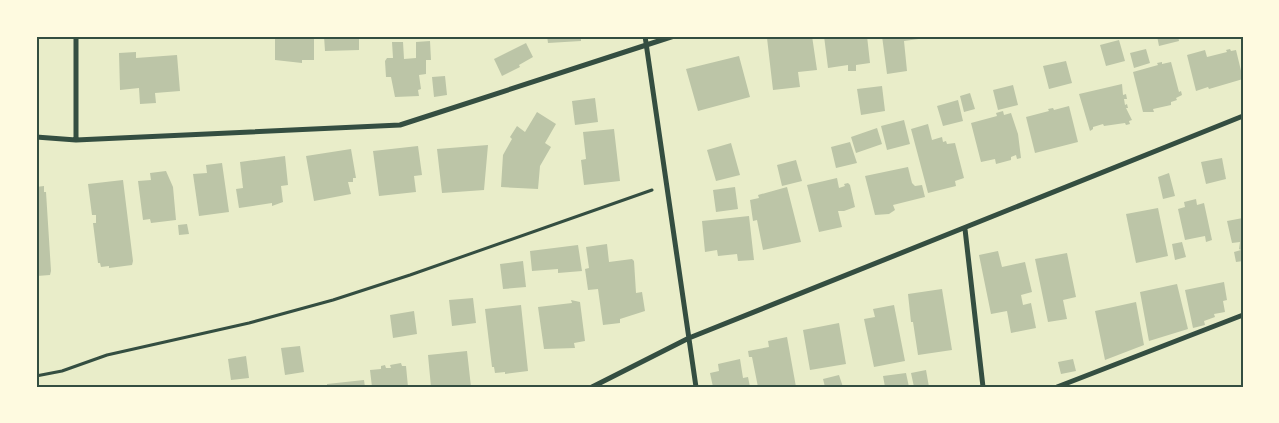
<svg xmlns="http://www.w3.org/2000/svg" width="1279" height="423" font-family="'Crimson Pro',serif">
<rect width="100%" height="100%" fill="#e9edc9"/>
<path fill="#bcc5a7" d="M275 36H314V60H302V63L275 60Z
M324 36H359V50L325 51Z
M547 36H589V38H581V41L548 43Z
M778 36H812L817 70 798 72 800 87 773 90 767 38Z
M824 36H867L870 63 856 65V71H848V65L828 68Z
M882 36H926V38L904 41 907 71 887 74Z
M1157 36H1178L1179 41 1159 46Z
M1119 40 1125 61 1106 66 1100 45Z
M430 41 431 60H426V74L419 75 421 89 418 90 419 96 395 97 391 77H386L385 61 387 58H393L392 42H403L404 59 416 58V42Z
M526 43 533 57 519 65 520 67 502 76 494 59Z
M1146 49 1150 63 1134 68 1130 53Z
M1230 49 1231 51 1236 50 1243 79 1209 89 1208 87 1196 91 1187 55 1205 50 1207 57 1227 52 1226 50Z
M136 52V58L177 55 180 91 155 93 156 103 140 104 139 88 120 90 119 53Z
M739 56 750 97 698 111 686 69Z
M1066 61 1072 83 1049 89 1043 66Z
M1162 62V64L1171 62 1179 92 1181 91 1182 95 1176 98 1177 100 1171 102V105L1153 109 1154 112H1143L1133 72 1158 65 1157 63Z
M445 76 447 95 434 97 432 77Z
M1122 84 1123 95 1126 94 1127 99H1124L1125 105 1127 104 1128 108H1126L1132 120 1129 121 1130 124 1126 125 1125 123 1104 126 1103 124 1093 127V129L1090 131 1079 94Z
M1013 85 1018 105 998 110 993 90Z
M882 86 885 111 861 115 857 89Z
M970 93 975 109 964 112 960 96Z
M595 98 598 122 575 125 572 101Z
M958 100 963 121 943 126 937 106Z
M1069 106 1078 142 1035 153 1026 117 1049 111 1048 109 1053 108 1054 110Z
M1003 111 1004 115 1011 113 1018 134 1021 158 1017 159 1016 155 1011 157V160L996 164 995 159 981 162 971 123 997 116 996 113Z
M537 112 556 124 545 143 551 147 540 166 538 189 501 187 503 155 512 139 510 137 517 126 525 132Z
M904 120 910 144 887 150 881 126Z
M928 124 932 140 942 137 943 142 946 141 947 144 955 143 964 178 955 181 956 186 928 193 911 129Z
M877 128 882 144 856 153 851 137Z
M614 129 620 181 584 185 581 160 586 159 583 132Z
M850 142 857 163 836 168 831 147Z
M731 143 740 175 716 181 707 150Z
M488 145 484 190 442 193 437 149Z
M418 146 422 175 414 176 416 192 379 196 373 151Z
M351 149 356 178H353V182H348L351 194 314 201 306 156Z
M285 156 288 185 281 186 283 202 272 206V203L239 208 236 189 243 188 240 162Z
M1222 158 1226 179 1206 184 1201 162Z
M796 160 802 181 782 186 777 165Z
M222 163 229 212 199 216 193 174 207 173 206 165Z
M908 167 912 183 915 186 922 185 925 197 893 205 895 210 889 214 875 215 865 176Z
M166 171 173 187 176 220 151 223 150 219 143 220 138 181 151 180 150 173Z
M1169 173 1175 196 1163 199 1158 177Z
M837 178 839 188 845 186 844 184 848 183 850 185 855 207 844 211H838L842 227 819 232 807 185Z
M123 180 133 261 132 265 109 268V266L101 267 100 263H98L93 223H96V215H92L88 184Z
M44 186V192H46L51 271 50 275 37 276 36 187Z
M735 187 738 209 716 212 713 190Z
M787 187 801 242 763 250 757 220 753 221 750 200 759 198 758 195Z
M1196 199 1197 205 1204 203 1212 240 1206 242 1205 236 1185 240 1178 209 1185 207 1184 202Z
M1158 208 1168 256 1136 263 1126 214Z
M749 216 754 260 738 261 737 254 718 256 717 250 705 252 702 221Z
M1243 218V261L1236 262 1234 252 1241 250 1239 249 1240 242 1232 243 1227 221Z
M187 224 189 234 179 235 178 225Z
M1182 242 1186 257 1175 260 1172 244Z
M607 244 609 262 632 259 634 261 636 293 642 292 645 311 620 319V323L603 325 598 289 588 290 585 269 589 268 586 247Z
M578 245 582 271 558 273V269L532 271 530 251Z
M998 251 1002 267 1025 262 1032 292 1021 295 1023 305 1031 303 1036 328 1011 333 1007 311 991 314 979 255Z
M1067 253 1076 297 1063 300 1067 319 1048 322 1035 259Z
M523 261 526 287 503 289 500 264Z
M1224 282 1227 300 1223 301 1225 312 1214 314 1215 317 1204 321 1205 325 1193 328 1185 290Z
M1177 284 1188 329 1149 341 1140 292Z
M942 289 952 350 918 355 913 322H911L908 294Z
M473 298 476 323 452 326 449 300Z
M571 300 580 302 585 341 574 343 575 348 544 349 538 307 572 303Z
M1136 302 1144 345 1105 360 1095 311Z
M521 305 528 371 505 374V372L495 373 494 367H492L485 309Z
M894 305 905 361 874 367 864 319 875 317 873 309Z
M414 311 417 334 393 338 390 315Z
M839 323 846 364 810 370 803 330Z
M787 337 796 387H758L752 357H749L748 351 769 347 768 341Z
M300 346 304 372 285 375 281 348Z
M467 351 471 387H431L428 355Z
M246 356 249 378 231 380 228 359Z
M740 359 743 378 748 377 750 387H713L710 373 719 371 718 364Z
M1073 359 1076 371 1061 374 1058 362Z
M401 363 402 366H406L408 387H372L370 370 381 369V366L385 365 386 368H391L390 365Z
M926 370 929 387H914L911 373Z
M906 373 909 387H885L883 376Z
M839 375 843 387H825L823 379Z
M364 380 365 387H327V384Z"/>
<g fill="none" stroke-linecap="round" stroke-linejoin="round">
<path stroke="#344e41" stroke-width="3" d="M36 376 62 371 107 355 249 323 333 300 410 275 652 190"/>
<path stroke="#344e41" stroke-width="5" d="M645 36 696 387
M36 137 76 140 400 125 674 36
M76 140V36
M965 229 983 387
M592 387 689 338 1243 116
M1057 387 1243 315"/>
</g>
<rect width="1279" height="423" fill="none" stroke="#fefae0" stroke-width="75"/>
<rect x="38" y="38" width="1204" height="348" fill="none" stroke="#344e41" stroke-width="2"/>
</svg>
